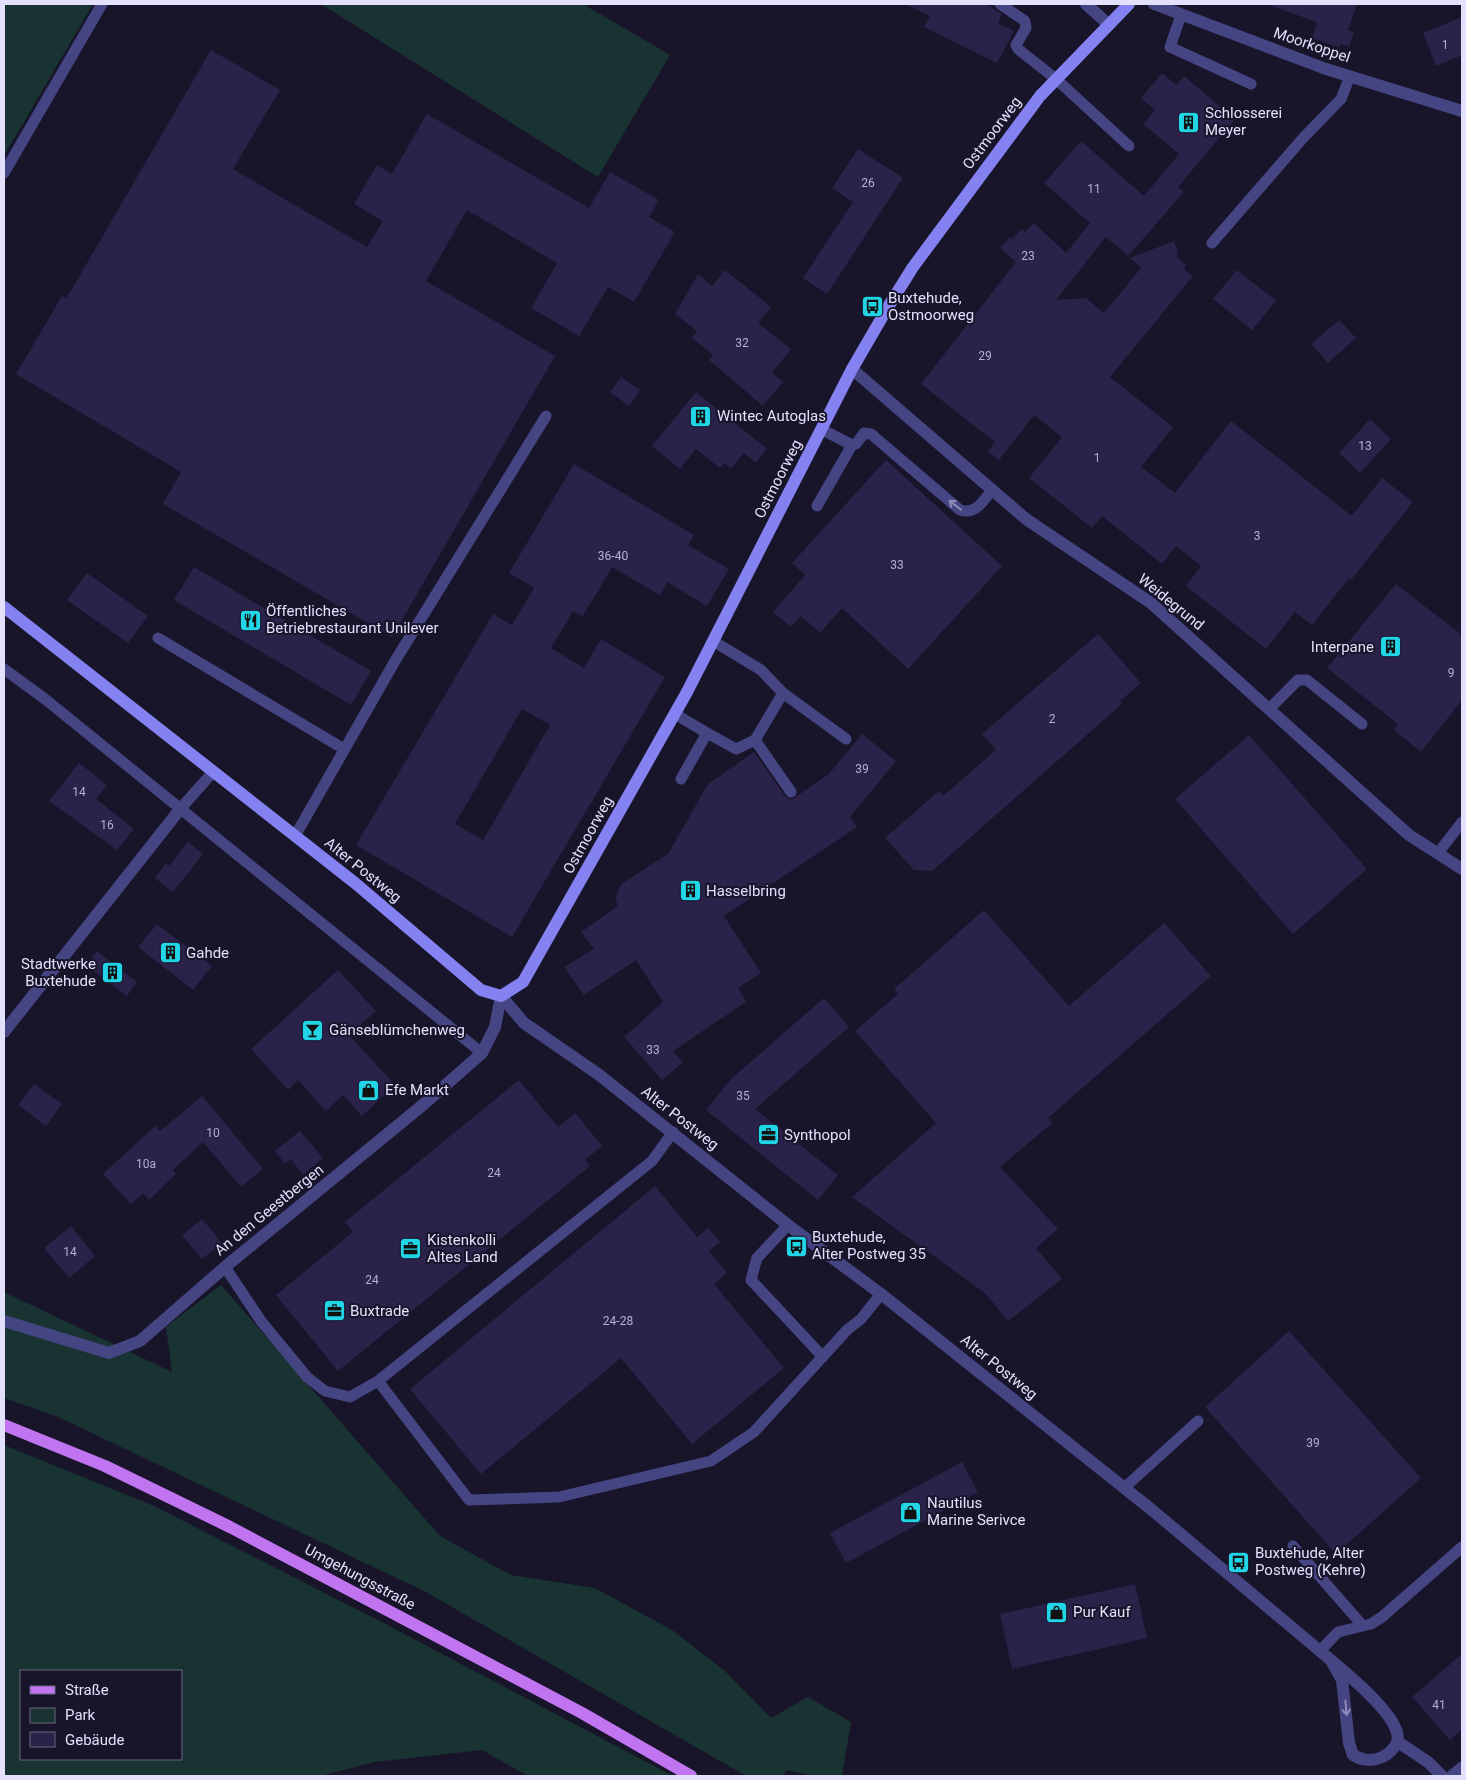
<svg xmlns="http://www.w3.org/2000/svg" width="1466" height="1780" font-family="Roboto,sans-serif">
<rect width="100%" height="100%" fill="#18142a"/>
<path fill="#183332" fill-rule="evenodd" d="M4 4H93L4 156Z
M321 4H583L670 55 598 177Z
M221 1285 440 1536 511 1575 595 1588 672 1630 725 1671 771 1718 808 1697 851 1722 842 1776H813L787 1770 783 1776H746L426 1592 56 1416 4 1398V1292L172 1372 166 1327Z
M4 1445 154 1506 376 1619 673 1776H528L482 1750 375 1762 320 1776H4ZM181 1671V1759H21V1671Z"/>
<path fill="#2a2249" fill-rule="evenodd" d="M906 4H986L1002 14 998 23 1014 31 997 63 924 27 930 16Z
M1271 4H1357L1348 30 1354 32 1349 47 1341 44 1340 48 1312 38 1317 22 1271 6Z
M1462 17V55L1436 66 1423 33Z
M211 50 280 90 233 169 367 247 383 221 354 204 377 165 392 174 427 114 589 208 610 172 659 200 649 217 675 232 634 302 608 287 579 336 531 308 557 263 467 210 426 281 555 356 392 637 163 504 181 472 16 374 62 296 66 299Z
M1162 73 1176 85 1184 76 1235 119 1178 187 1184 192 1128 256 1106 237 1056 300 1086 298 1104 313 1141 268 1130 258 1174 241 1178 252 1177 257 1186 265 1184 269 1193 276 1110 377 1173 427 1141 467 1175 493 1231 421 1352 516 1382 478 1413 502 1351 580 1349 578 1312 625 1295 612 1266 649 1186 586 1201 566 1176 546 1162 564 1102 516 1092 528 1029 478 1062 437 1034 415 999 460 988 451 995 442 921 384 1016 262 1000 248 1010 237 1012 239 1022 229 1025 232 1034 223 1066 253 1090 223 1044 183 1081 141 1144 196 1179 154 1143 124 1155 110 1141 98Z
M858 149 903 178 827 294 803 278 853 202 832 188Z
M725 270 771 307 758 323 791 349 772 373 783 382 763 406 709 360 713 355 692 338 697 331 675 314 698 274 712 286Z
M1237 270 1276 301 1252 330 1213 299Z
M1339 320 1356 338 1328 363 1311 344Z
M621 377 640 390 629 406 610 392Z
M696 392 767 449 756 463 744 453 731 469 724 463 720 468 696 449 680 469 652 446Z
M1370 419 1391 439 1360 473 1339 453Z
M886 460 1002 566 908 669 842 608 820 633 801 616 791 627 773 612 805 575 792 563Z
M574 464 694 535 688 545 729 569 707 606 667 582 660 595 612 567 583 616 573 611 551 648 584 668 601 639 665 677 512 937 356 845 493 614 512 625 534 588 509 573ZM522 709 550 725 483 840 455 824Z
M194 567 371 671 351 705 174 600Z
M87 573 148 616 128 643 67 600Z
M1396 584 1462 635V700L1421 752 1394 730 1398 724 1327 668Z
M1098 634 1141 683 1120 701 1122 704 932 871 914 870 885 838 939 791 943 796 996 750 982 734Z
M862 734 896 761 850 817 857 827 724 916 761 973 738 988 746 1002 673 1051 683 1062 662 1080 624 1037 663 1002 636 960 584 995 564 967 594 949 581 932 618 906 615 898 621 884 668 854 708 784 754 752 785 796 791 800 829 774Z
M1249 735 1367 869 1293 934 1175 799Z
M79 763 107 785 96 799 134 829 117 850 49 801Z
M188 842 203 854 173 892 155 878 166 863 169 866Z
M984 910 1069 1006 1164 923 1211 976 1048 1118 1052 1123 1000 1167 1058 1229 1036 1248 1062 1279 1008 1321 985 1293 852 1197 936 1123 855 1031 898 994 894 989Z
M157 924 212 966 193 990 138 947Z
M97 951 137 982 127 996 86 965Z
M338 970 376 1011 349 1035 395 1085 362 1116 343 1095 326 1111 298 1080 288 1090 251 1049Z
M824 998 849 1027 755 1109 838 1175 818 1200 706 1110 731 1079Z
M519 1080 558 1127 575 1113 602 1146 585 1160 590 1166 338 1371 276 1295 353 1232 345 1222Z
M34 1084 62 1104 46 1126 18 1105Z
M202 1096 263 1169 241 1187 203 1142 173 1170 176 1174 149 1200 143 1193 131 1204 103 1174 155 1126 160 1131Z
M300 1131 323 1158 303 1175 291 1159 285 1164 275 1151Z
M655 1186 697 1237 708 1228 720 1242 709 1251 727 1273 714 1284 784 1368 692 1444 621 1358 481 1474 410 1389Z
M202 1219 222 1243 202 1259 182 1235Z
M71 1226 95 1256 69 1278 44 1248Z
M1289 1331 1421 1478 1336 1554 1205 1407Z
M962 1462 978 1492 846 1563 830 1533Z
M1135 1584 1147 1638 1012 1669 1000 1614Z
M1462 1654V1729L1450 1740 1412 1697Z"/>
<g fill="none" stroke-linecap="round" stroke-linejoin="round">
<path stroke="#464583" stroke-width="11" d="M1000 4 1025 21 1026 28 1016 45 1018 49 1056 79 1129 146
M1181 15 1170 47 1251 84
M4 173 102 4
M1212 243 1304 137 1341 99 1350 76
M821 429 852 445 856 444 864 433 871 434 960 510C976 515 983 501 992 490
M817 506 852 445
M158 638 344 749
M4 669 45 699 482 1053
M783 693 846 739
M1269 709 1298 680H1307L1362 724
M675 714 707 733
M755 740 791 792
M681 779 707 733 736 749 755 740 783 693 761 670 713 641
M181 808 213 772
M295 836 395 661 546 416
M1438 853 1462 822
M788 1225 757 1258 751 1280 823 1357
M225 1267 261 1321 307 1377 325 1391 350 1397 378 1381 652 1161 673 1132
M378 1381 469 1500 559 1497 711 1461 754 1432 847 1330 861 1319 881 1294
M1124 1488 1198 1421
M1293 1546 1363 1626
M1320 1651 1338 1632 1371 1624 1382 1617 1462 1547
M1451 1776 1462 1767"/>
<path stroke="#464583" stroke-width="12" d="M1086 4 1108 24
M1154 4 1326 69 1462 111
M852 369 1026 519 1151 603 1409 835 1462 869
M501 996 524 1023 598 1074 788 1225 881 1294 1152 1510 1320 1651C1340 1668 1392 1709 1397 1733 1400 1742 1393 1750 1386 1755 1375 1762 1363 1761 1353 1755L1349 1743 1342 1680 1332 1662
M4 1032 181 808
M4 1321 109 1353 140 1341 225 1267 424 1104 482 1053 495 1027 501 996
M1398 1742 1428 1762 1442 1776"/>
<path stroke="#8482f1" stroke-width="12" d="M4 607 355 883 481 990 501 996 523 982 687 692 852 369 888 307 913 267 1040 96 1129 4"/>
<path stroke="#c074f0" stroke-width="12" d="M4 1425 105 1466 230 1527 582 1713 691 1776"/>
</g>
<defs><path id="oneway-shaft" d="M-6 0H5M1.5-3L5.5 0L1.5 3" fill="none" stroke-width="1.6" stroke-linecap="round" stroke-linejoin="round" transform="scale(1.25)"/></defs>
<g stroke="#8d8bb9">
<use href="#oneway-shaft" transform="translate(955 505) rotate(-142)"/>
<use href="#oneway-shaft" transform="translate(1346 1708) rotate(85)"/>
</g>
<defs>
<symbol id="building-square" viewBox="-11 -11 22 22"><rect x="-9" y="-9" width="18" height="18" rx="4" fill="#22d5e6" stroke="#18142a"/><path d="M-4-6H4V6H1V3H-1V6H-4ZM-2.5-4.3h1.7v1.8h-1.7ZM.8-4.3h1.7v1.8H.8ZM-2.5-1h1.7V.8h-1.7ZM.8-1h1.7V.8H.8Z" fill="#111"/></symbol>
<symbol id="bus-square" viewBox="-11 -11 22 22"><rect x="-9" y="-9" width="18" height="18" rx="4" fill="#22d5e6" stroke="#18142a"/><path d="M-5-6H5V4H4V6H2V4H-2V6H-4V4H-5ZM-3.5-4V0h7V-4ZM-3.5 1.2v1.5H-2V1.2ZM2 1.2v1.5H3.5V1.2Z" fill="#111"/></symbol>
<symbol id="restaurant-square" viewBox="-11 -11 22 22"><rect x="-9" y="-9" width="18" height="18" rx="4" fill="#22d5e6" stroke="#18142a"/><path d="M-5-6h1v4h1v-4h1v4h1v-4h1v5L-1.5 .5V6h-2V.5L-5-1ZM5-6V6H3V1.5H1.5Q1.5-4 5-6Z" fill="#111"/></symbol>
<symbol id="bar-square" viewBox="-11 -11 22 22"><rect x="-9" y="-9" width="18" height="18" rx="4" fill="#22d5e6" stroke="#18142a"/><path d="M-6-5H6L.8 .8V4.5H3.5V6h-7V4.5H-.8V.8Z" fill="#111"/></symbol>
<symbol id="shop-square" viewBox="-11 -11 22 22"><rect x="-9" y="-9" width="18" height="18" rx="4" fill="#22d5e6" stroke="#18142a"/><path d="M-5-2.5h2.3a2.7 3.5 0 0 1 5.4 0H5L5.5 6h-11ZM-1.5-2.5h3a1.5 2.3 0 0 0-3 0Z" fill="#111"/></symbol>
<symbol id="office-square" viewBox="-11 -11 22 22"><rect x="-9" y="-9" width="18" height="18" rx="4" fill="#22d5e6" stroke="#18142a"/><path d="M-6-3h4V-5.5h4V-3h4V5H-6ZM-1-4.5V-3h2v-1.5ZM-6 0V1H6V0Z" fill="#111"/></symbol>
</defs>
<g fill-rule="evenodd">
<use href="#building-square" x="1176" y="110" width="25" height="25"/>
<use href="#bus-square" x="860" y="294" width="25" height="25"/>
<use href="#building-square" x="688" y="404" width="25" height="25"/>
<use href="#restaurant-square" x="238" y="608" width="25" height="25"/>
<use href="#building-square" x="1378" y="634" width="25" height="25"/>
<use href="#building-square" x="678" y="878" width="25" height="25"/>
<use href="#building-square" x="158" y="940" width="25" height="25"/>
<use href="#building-square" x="100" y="960" width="25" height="25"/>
<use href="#bar-square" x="300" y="1018" width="25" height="25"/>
<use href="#shop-square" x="356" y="1078" width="25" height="25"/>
<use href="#office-square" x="756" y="1122" width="25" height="25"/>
<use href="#bus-square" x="784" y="1234" width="25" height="25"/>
<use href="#office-square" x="398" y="1236" width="25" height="25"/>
<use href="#office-square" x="322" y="1298" width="25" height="25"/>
<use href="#shop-square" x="898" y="1500" width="25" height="25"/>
<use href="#bus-square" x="1226" y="1550" width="25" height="25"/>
<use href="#shop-square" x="1044" y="1600" width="25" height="25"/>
</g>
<g text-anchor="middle" stroke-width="4" stroke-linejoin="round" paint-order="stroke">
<g font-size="12" fill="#b5b0cf">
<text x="1445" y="49">1</text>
<text x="868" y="187">26</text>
<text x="1094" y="193">11</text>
<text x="1028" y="260">23</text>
<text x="742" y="347">32</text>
<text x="985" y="360">29</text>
<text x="1365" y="450">13</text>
<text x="1097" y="462">1</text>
<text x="1257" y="540">3</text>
<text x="613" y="560">36-40</text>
<text x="897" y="569">33</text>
<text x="1451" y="677">9</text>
<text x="1052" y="723">2</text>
<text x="862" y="773">39</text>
<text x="79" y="796">14</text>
<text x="107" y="829">16</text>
<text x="653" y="1054">33</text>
<text x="743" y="1100">35</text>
<text x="213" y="1137">10</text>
<text x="146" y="1168">10a</text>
<text x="494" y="1177">24</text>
<text x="70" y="1256">14</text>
<text x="372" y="1284">24</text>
<text x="618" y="1325">24-28</text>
<text x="1313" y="1447">39</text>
<text x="1439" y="1709">41</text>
</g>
<g font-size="15" fill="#e3e0fc" stroke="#18142a">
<text transform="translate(1312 45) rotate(19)" y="5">Moorkoppel</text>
<text transform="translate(992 133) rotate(-53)" y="5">Ostmoorweg</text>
<text transform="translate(778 479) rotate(-63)" y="5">Ostmoorweg</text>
<text transform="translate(1171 602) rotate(39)" y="5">Weidegrund</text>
<text transform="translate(588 835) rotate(-61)" y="5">Ostmoorweg</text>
<text transform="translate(363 870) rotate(39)" y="5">Alter Postweg</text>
<text transform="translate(680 1118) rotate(38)" y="5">Alter Postweg</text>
<text transform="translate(269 1210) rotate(-39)" y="5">An den Geestbergen</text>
<text transform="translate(999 1367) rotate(39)" y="5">Alter Postweg</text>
<text transform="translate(360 1577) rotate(28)" y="5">Umgehungsstraße</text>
</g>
<g font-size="15" fill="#e3e0fc" stroke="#18142a" text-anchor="start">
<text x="1205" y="118">Schlosserei<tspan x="1205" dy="17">Meyer</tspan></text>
<text x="888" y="303">Buxtehude,<tspan x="888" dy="17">Ostmoorweg</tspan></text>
<text x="717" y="421">Wintec Autoglas</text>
<text x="266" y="616">Öffentliches<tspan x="266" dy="17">Betriebrestaurant Unilever</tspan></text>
<text x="1374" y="652" text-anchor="end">Interpane</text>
<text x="706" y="896">Hasselbring</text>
<text x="186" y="958">Gahde</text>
<text x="96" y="969" text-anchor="end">Stadtwerke<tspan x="96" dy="17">Buxtehude</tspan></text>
<text x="329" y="1035">Gänseblümchenweg</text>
<text x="385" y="1095">Efe Markt</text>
<text x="784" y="1140">Synthopol</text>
<text x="812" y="1242">Buxtehude,<tspan x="812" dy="17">Alter Postweg 35</tspan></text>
<text x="427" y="1245">Kistenkolli<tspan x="427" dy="17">Altes Land</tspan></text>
<text x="350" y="1316">Buxtrade</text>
<text x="927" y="1508">Nautilus<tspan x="927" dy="17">Marine Serivce</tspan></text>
<text x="1255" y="1558">Buxtehude, Alter<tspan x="1255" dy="17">Postweg (Kehre)</tspan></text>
<text x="1073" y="1617">Pur Kauf</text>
</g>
</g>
<rect width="1466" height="1780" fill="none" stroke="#e3e0fc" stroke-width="10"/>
<rect x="20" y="1670" width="162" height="90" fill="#18142a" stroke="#69667e"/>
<rect x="30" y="1686" width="25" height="8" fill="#c074f0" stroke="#69667e"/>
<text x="65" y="1695" font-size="15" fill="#e3e0fc">Straße</text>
<rect x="30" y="1708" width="25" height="15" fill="#183332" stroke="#69667e"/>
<text x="65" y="1720" font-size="15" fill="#e3e0fc">Park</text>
<rect x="30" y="1732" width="25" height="15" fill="#2a2249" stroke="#69667e"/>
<text x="65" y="1745" font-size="15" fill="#e3e0fc">Gebäude</text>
</svg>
